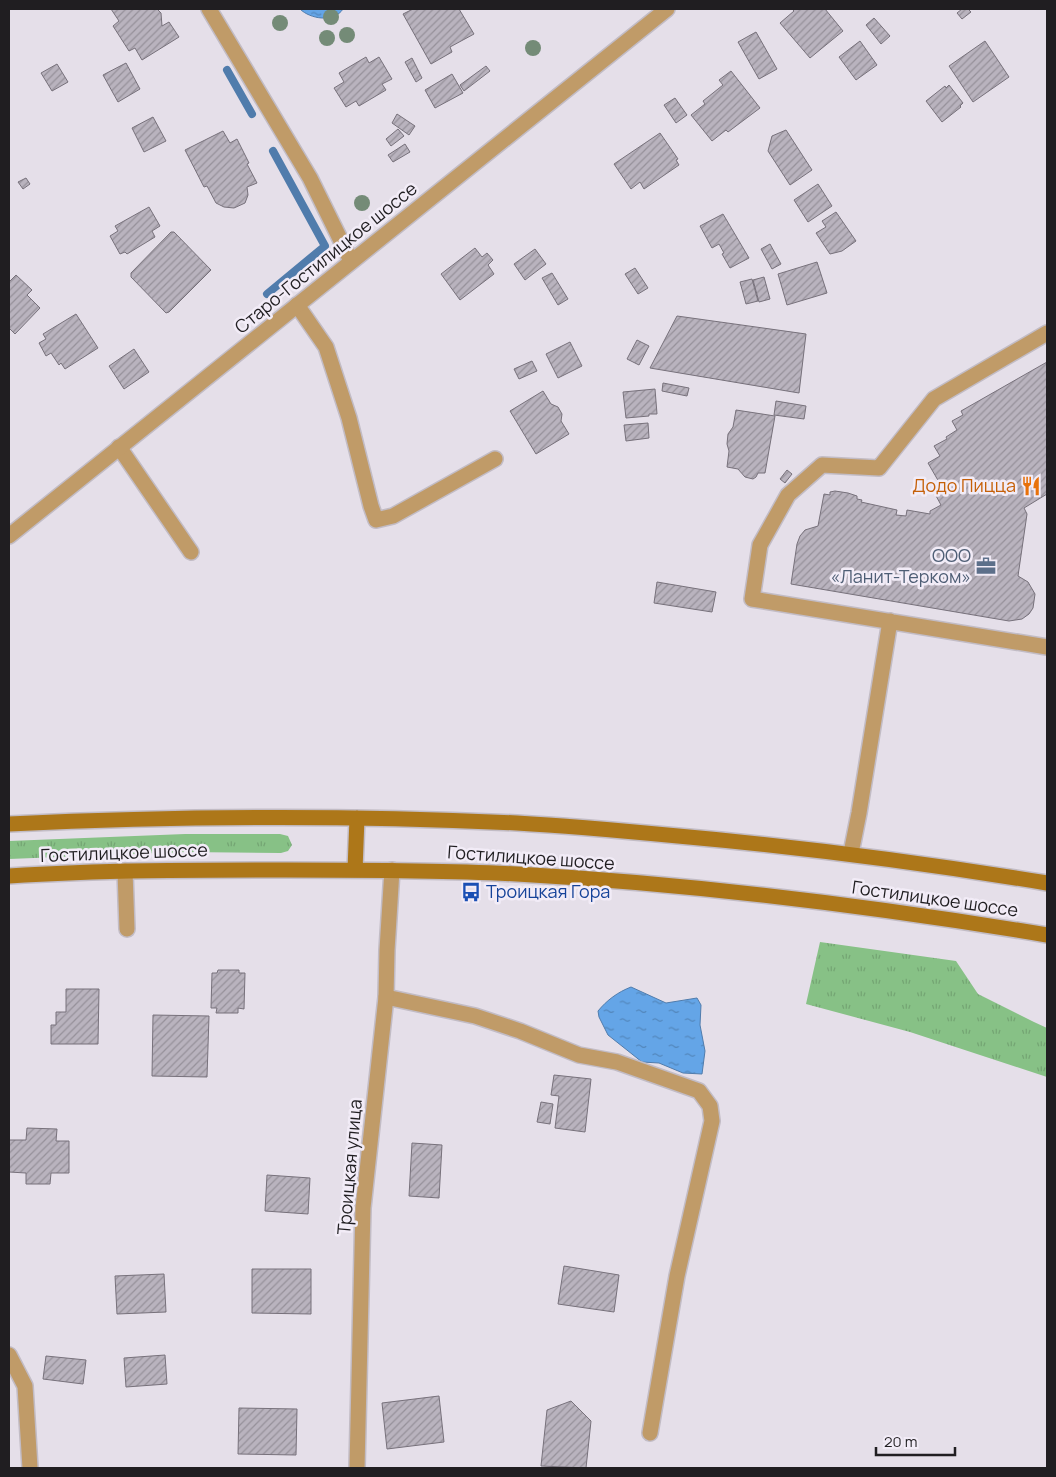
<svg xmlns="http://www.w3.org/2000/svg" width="1056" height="1477" font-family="Manrope,sans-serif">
<defs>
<pattern id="grass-tufts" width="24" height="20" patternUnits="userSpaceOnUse" patternTransform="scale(1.25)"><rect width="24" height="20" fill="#87c186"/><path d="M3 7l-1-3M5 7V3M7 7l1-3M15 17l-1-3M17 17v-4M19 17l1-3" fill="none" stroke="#74a573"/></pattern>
<pattern id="water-ripples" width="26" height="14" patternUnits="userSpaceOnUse" patternTransform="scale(1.25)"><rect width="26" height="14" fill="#64a5e7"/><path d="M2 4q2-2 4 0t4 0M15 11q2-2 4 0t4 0" fill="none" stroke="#5286bb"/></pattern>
<pattern id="building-hatch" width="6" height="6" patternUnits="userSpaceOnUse" patternTransform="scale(1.25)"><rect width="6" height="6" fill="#b9b3be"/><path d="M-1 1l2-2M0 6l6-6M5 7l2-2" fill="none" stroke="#96919a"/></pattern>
</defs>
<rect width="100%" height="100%" fill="#e5dfe9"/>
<path fill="url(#grass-tufts)" d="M185 834H280L288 836 292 845 288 851 281 853 185 852 9 859V841Z
M820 942 956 961 978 994 1034 1022 1047 1028V1077L910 1032 806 1004Z"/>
<path fill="url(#water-ripples)" stroke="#507cac" d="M300 9H343C334 23 310 19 300 9Z
M631 987 666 1003 697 998 701 1005 700 1025 705 1051 702 1074 683 1073 659 1063 642 1062 608 1035 599 1017 598 1011C607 1000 618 992 631 987Z"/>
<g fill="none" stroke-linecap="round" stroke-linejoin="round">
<path stroke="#507cac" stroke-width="8" d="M227 70 252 114
M267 294 325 246 273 151"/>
</g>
<path fill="url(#building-hatch)" stroke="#77717b" d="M111 9H157L161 13 162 26 169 22 179 37 142 60 135 48 129 51 113 26 119 21Z
M413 9H459L474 34 450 47 452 52 431 64 403 14Z
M792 9H825L843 31 810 58 780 23 794 11Z
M962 9H968L971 12 962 19 957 13Z
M874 18 890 36 881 44 866 25Z
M756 32 777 69 759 79 738 42Z
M860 41 877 65 856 80 839 57Z
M985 41 1009 77 973 102 949 66Z
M366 57 369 63 379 57 392 79 382 84 386 90 359 106 356 101 346 107 334 88 344 82 339 73Z
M412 58 422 78 416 82 405 62Z
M126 63 140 89 118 102 103 75Z
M57 64 68 82 52 91 41 73Z
M486 66 490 71 464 91 460 85Z
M731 71 760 108 728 132 726 130 712 141 691 115 705 104 703 101 723 85 719 80Z
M452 74 463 93 435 108 425 90Z
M949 85 963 103 960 106 961 107 942 122 926 101 945 86 946 88Z
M675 98 687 115 676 123 664 105Z
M397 114 415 126 409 135 392 123Z
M153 117 166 141 144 152 132 128Z
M398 129 404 136 391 146 386 139Z
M786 130 812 170 790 185 768 151 772 136Z
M223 131 230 143 237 139 249 163 247 164 257 183 247 187 248 195 245 203 234 208 224 207 216 203 207 186 204 187 185 150Z
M660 133 678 159 676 160 679 165 644 189 640 182 631 189 614 164Z
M405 144 410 152 393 162 388 155Z
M26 178 30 184 23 189 18 182Z
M818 184 832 206 808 222 794 200Z
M149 207 160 226 152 231 155 237 127 254 125 252 120 254 110 236 118 231 115 226Z
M836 212 856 241 842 251 830 254 816 233 826 227 822 221Z
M723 214 749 258 730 268 722 254 724 253 719 244 712 248 700 226Z
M171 232H174L211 270 169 312 166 313 131 277V273Z
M770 244 781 264 772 269 761 249Z
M475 248 482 257 487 253 493 260 488 265 494 274 460 300 441 274Z
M535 249 546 264 525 280 514 264Z
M817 262 827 293 787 305 778 274Z
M635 268 648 288 638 294 625 274Z
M552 273 568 299 558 305 542 278Z
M16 275 32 290 27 295 40 308 15 334 9 328V282Z
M764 277 770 299 759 302 753 280Z
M752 279 758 301 746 304 740 282Z
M76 314 98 348 65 369 61 363 59 365 51 353 46 356 39 343 46 339 43 334Z
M677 316 806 334 799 393 650 368Z
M637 340 649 346 639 365 627 359Z
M570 342 582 366 558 378 546 354Z
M134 349 149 372 124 389 109 366Z
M532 361 537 371 519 379 514 369Z
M1047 362V494L1024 508 1027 514 1018 576 1028 582 1035 594 1033 608 1029 614 1022 619 1009 621 791 584 797 544 800 536 805 530 818 526 824 494 830 495V492L835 491 848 493 857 496V499L862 500 861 502 897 510 896 515 906 516 907 510 930 514V511L941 505 935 494 943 489 928 463 940 456 934 446 947 439 946 437 957 430 952 421 963 415 961 411Z
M663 383 689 388 687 396 662 391Z
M655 389 657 414H649V416L626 418 623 392Z
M543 391 551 404 558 407 562 414 561 421 569 434 536 454 510 411Z
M776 401 806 406 804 419 774 415Z
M736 410 775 416 765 473H758L756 477 753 479 745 477 738 469 727 467 729 451 727 444 728 434 733 427Z
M648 423 649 438 626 441 624 425Z
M787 470 792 474 785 483 780 479Z
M657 582 716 592 712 612 654 603Z
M218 970H239V973H245L244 1009 238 1008V1013H216L217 1008H211L212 973H217Z
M66 989H99L98 1044H51V1025H56V1012H66Z
M153 1015 209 1016 207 1077 152 1076Z
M554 1075 591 1079 585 1132 555 1128 559 1096 551 1095Z
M541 1102 553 1104 550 1124 537 1122Z
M27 1128 57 1129 56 1141H69V1173H51L50 1184H26V1173L9 1172V1140H26Z
M412 1143 442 1145 439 1198 409 1196Z
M267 1175 310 1178 308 1214 265 1211Z
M564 1266 619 1275 614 1312 558 1304Z
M252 1269H311V1314L252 1313Z
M164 1274 166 1312 117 1314 115 1276Z
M165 1355 167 1384 126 1387 124 1358Z
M46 1356 86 1360 83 1384 43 1379Z
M439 1396 444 1442 387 1449 382 1403Z
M571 1401 591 1421 586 1468 541 1466 547 1410Z
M239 1408 297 1409 296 1455 238 1454Z"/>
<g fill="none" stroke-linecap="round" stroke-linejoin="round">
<defs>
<path id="lane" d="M297 305 326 347 349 418 371 506 376 520 393 516 495 459
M1047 333 934 399 879 468 822 465 788 495 760 545 752 599 1047 647
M119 447 191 552
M851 853 859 813 890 621
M125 871 127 929
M386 997 475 1016 520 1031 579 1055 617 1062 699 1091 710 1106 712 1121 677 1276 650 1433"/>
<path id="street" d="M209 9 310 178 351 261
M9 536 667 9
M9 1355 25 1386 30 1468
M357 1468 363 1208 386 997 387 950 392 870"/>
<path id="secondary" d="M9 824C178 816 348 815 517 823 571 826 625 831 678 836 802 847 925 863 1047 883
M355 870 357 818
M9 876C101 870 194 870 286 870 363 870 440 870 517 874 694 884 872 906 1047 935"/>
</defs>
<use href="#lane" stroke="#c2bcc5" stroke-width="18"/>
<use href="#street" stroke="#c2bcc5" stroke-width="18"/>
<use href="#secondary" stroke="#c2bcc5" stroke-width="18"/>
<use href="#lane" stroke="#c09b68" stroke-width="15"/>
<use href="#street" stroke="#c09b68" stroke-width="15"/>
<use href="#secondary" stroke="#ad7719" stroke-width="15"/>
</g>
<g fill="#748b77">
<circle cx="331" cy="17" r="8"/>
<circle cx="280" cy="23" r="8"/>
<circle cx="347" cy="35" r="8"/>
<circle cx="327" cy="38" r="8"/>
<circle cx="533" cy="48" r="8"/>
<circle cx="362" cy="203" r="8"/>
</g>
<defs>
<symbol id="restaurant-bare" viewBox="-9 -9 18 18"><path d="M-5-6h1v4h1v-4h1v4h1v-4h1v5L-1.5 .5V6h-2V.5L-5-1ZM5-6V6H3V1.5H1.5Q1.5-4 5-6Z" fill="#e8710a" stroke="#f2ecf7" stroke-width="2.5" paint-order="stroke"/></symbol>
<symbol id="office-bare" viewBox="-9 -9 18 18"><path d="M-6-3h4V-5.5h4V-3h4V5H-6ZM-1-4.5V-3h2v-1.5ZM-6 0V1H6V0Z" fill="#5c6f8a" stroke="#f2ecf7" stroke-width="2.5" paint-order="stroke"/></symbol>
<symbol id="bus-bare" viewBox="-9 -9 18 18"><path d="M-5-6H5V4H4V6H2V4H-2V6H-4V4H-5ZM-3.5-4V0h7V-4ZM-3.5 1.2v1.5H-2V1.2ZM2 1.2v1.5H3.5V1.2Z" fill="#1a4fb4" stroke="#f2ecf7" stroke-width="2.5" paint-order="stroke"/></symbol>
</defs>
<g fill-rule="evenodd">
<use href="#restaurant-bare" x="1017" y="472" width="28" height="28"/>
<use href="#office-bare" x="972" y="552" width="28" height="28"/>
<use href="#bus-bare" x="457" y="878" width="28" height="28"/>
</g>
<g text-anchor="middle" stroke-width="5" stroke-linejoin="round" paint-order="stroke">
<g font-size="18" fill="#201e21" stroke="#f2ecf7">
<text transform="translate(326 258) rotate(-39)" y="6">Старо-Гостилицкое шоссе</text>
<text transform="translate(124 853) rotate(-2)" y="6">Гостилицкое шоссе</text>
<text transform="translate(531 858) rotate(4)" y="6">Гостилицкое шоссе</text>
<text transform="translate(935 899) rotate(8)" y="6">Гостилицкое шоссе</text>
<text transform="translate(350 1167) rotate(-85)" y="6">Троицкая улица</text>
</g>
<g font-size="18" fill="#c56008" stroke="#f2ecf7" text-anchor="end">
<text x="1016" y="492">Додо Пицца</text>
</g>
<g font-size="18" fill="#4e5e75" stroke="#f2ecf7" text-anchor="end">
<text x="971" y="562">ООО<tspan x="971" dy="21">«Ланит-Терком»</tspan></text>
</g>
<g font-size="18" fill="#164399" stroke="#f2ecf7" text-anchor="start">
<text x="486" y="898">Троицкая Гора</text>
</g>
</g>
<rect width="1056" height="1477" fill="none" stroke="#201e21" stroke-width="20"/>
<path d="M876 1447v8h79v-8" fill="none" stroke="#201e21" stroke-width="2.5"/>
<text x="884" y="1447" font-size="15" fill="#201e21" stroke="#f2ecf7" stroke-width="4" paint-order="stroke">20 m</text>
</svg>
